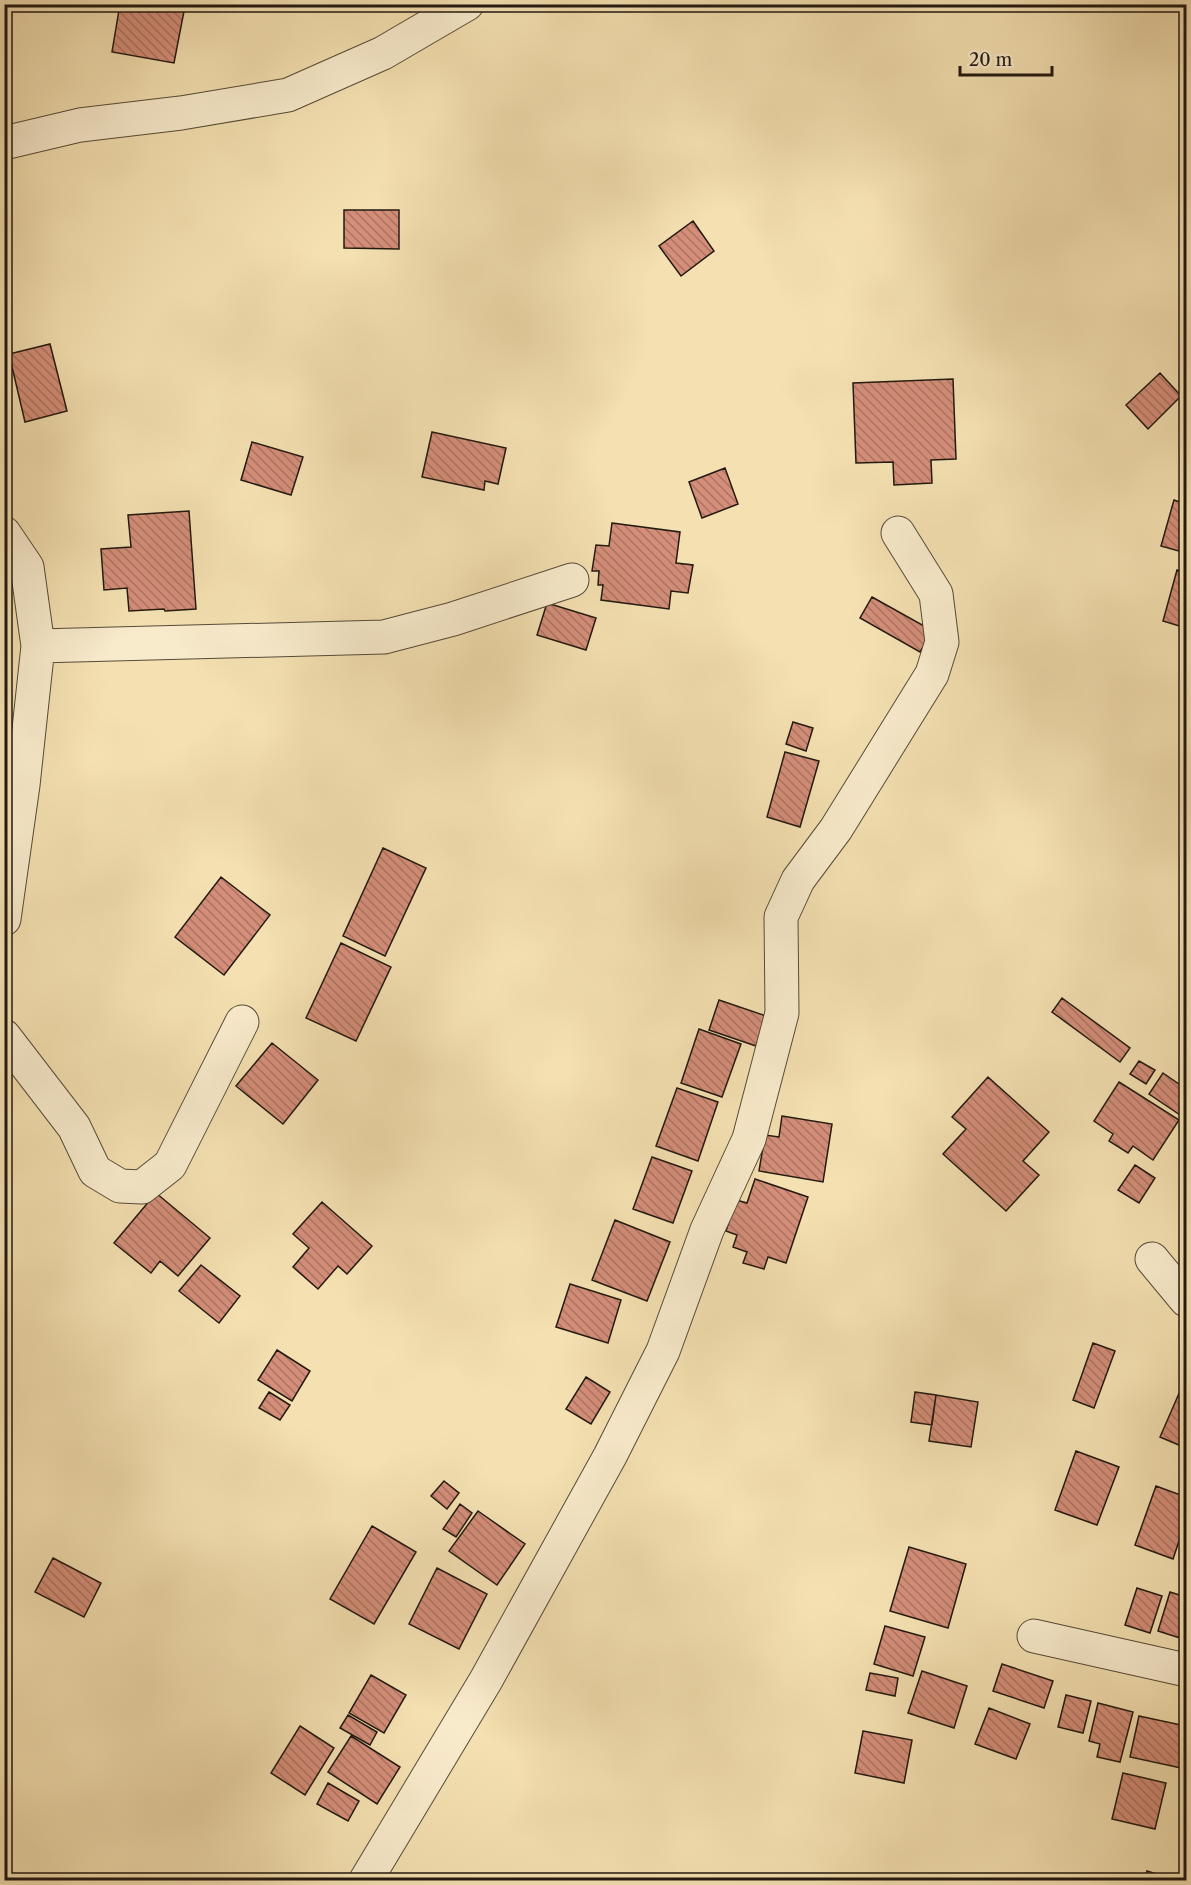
<svg xmlns="http://www.w3.org/2000/svg" width="1191" height="1885" font-family="'Libre Caslon Text',serif">
<defs>
<pattern id="building-back-hatch" width="6" height="6" patternUnits="userSpaceOnUse" patternTransform="scale(1.5)"><rect width="6" height="6" fill="#d48e79"/><path d="M-1 5l2 2M0 0l6 6M5-1l2 2" fill="none" stroke="#ac7362"/></pattern>
</defs>
<rect width="100%" height="100%" fill="#f4e0b1"/>
<filter id="stains"><feTurbulence type="fractalNoise" baseFrequency=".00333" numOctaves="4"/><feColorMatrix values="0 0 0 0 .2 0 0 0 0 .09 0 0 0 0 .02 0 0 0 .5 -.17"/></filter>
<radialGradient id="worn" r=".72"><stop offset=".6" stop-color="#630" stop-opacity="0"/><stop offset="1" stop-color="#630" stop-opacity=".3"/></radialGradient>
<path fill="url(#building-back-hatch)" stroke="#221910" stroke-width="1.5" d="M120 4 185 6 174 63 112 52Z
M344 210H399V249L344 248Z
M693 221 714 251 681 276 659 246Z
M50 344 67 411 25 422 9 354Z
M1160 373 1181 396 1148 429 1126 405Z
M953 379 956 459 931 460 932 483 894 485 893 462 856 463 853 383Z
M432 432 506 448 498 484 485 481 484 490 422 477Z
M252 442 303 457 291 495 241 480Z
M725 468 738 504 702 518 689 482Z
M1174 500 1186 504V553L1161 546Z
M189 511 196 609 165 611 164 609 129 611 127 588 104 590 101 549 131 547 128 515Z
M612 523 680 532 676 563 693 565 688 593 671 591 669 609 601 600 603 585H598L599 571H592L596 545 609 546Z
M1177 570 1186 573V628L1163 621Z
M872 597 933 631 920 652 860 618Z
M547 603 596 618 586 650 537 635Z
M793 722 813 728 806 751 786 744Z
M785 752 819 761 800 827 767 817Z
M383 848 426 868 385 956 343 936Z
M221 877 270 915 224 975 175 937Z
M341 943 391 967 356 1041 306 1018Z
M1062 998 1130 1048 1120 1062 1052 1012Z
M719 1000 766 1016 756 1046 709 1030Z
M699 1029 741 1044 722 1097 681 1083Z
M272 1043 318 1080 283 1124 236 1086Z
M1139 1061 1155 1070 1146 1084 1130 1074Z
M1163 1073 1186 1089V1111L1183 1117 1149 1094Z
M988 1077 1049 1132 1023 1161 1039 1175 1006 1211 943 1154 966 1129 952 1117Z
M1119 1082 1179 1120 1153 1160 1133 1146 1128 1153 1109 1141 1113 1134 1094 1121Z
M677 1088 718 1102 698 1161 656 1146Z
M782 1116 832 1124 823 1182 759 1171 765 1135 779 1137Z
M652 1157 692 1171 673 1223 633 1209Z
M1135 1165 1155 1178 1139 1203 1118 1190Z
M755 1179 808 1197 786 1263 768 1257 764 1269 743 1263 747 1252 733 1247 737 1235 726 1231 736 1200 747 1203Z
M156 1193 210 1238 178 1276 160 1261 151 1273 114 1243Z
M322 1202 372 1246 347 1274 338 1266 318 1289 293 1267 309 1248 293 1234Z
M615 1220 670 1242 647 1301 592 1280Z
M201 1265 240 1296 219 1323 179 1291Z
M570 1284 621 1300 608 1343 556 1327Z
M1093 1343 1115 1351 1094 1408 1073 1400Z
M277 1350 310 1371 292 1401 258 1380Z
M586 1377 610 1392 591 1424 566 1409Z
M1184 1382 1186 1383V1448L1160 1437Z
M269 1392 290 1405 280 1420 259 1408Z
M915 1392 936 1395 932 1425 911 1422Z
M936 1395 978 1402 971 1447 929 1441Z
M1076 1451 1119 1467 1097 1525 1055 1510Z
M444 1481 459 1493 447 1509 431 1496Z
M1156 1486 1186 1497V1520L1173 1559 1135 1545Z
M460 1504 472 1513 456 1537 443 1529Z
M478 1511 525 1544 497 1585 449 1551Z
M372 1526 416 1552 374 1624 330 1599Z
M909 1547 966 1564 948 1628 890 1611Z
M53 1558 101 1583 84 1617 35 1592Z
M437 1568 487 1594 459 1649 409 1624Z
M1137 1588 1162 1596 1150 1633 1125 1625Z
M1170 1592 1186 1597V1640L1158 1631Z
M885 1626 925 1637 913 1676 874 1664Z
M1002 1664 1053 1681 1044 1708 993 1691Z
M922 1671 967 1686 954 1728 908 1713Z
M870 1673 898 1678 895 1696 866 1690Z
M371 1675 406 1695 384 1733 349 1713Z
M1066 1695 1091 1701 1083 1733 1058 1727Z
M1098 1703 1133 1712 1120 1762 1097 1757 1100 1744 1089 1741Z
M989 1708 1030 1724 1016 1759 975 1744Z
M348 1715 377 1732 370 1745 340 1728Z
M1139 1716 1186 1726V1769L1130 1757Z
M300 1726 334 1748 305 1795 271 1773Z
M863 1731 912 1740 904 1783 855 1773Z
M351 1736 400 1767 377 1804 328 1772Z
M1123 1773 1166 1783 1155 1829 1112 1819Z
M328 1783 359 1801 348 1821 317 1804Z
M1147 1871 1175 1880H1144Z"/>
<g fill="none" stroke-linecap="round" stroke-linejoin="round">
<defs>
<path id="minor" d="M4 143 80 125 181 113 288 95 383 53 467 4
M4 533 27 567 38 646 23 785 4 919
M38 646 384 637 453 619 572 580
M4 1036 74 1127 95 1171 120 1186 142 1187 170 1165 242 1022
M1152 1259 1186 1300
M1034 1636 1186 1670
M366 1880 486 1680 610 1456 663 1351 707 1230 749 1139 782 1013 781 917 798 880 836 829 932 674 942 642 936 594 898 533"/>
</defs>
<use href="#minor" stroke="#564b38" stroke-width="35"/>
<use href="#minor" stroke="#f8ebcc" stroke-width="33"/>
</g>
<rect width="1191" height="1885" fill="none" stroke="#f4e0b1" stroke-width="24"/>
<rect x="6" y="6" width="1179" height="1873" fill="none" stroke="#221910" stroke-width="3"/>
<rect x="12" y="12" width="1167" height="1861" fill="none" stroke="#221910" stroke-width="1.5"/>
<path d="M960 66v9h92v-9" fill="none" stroke="#221910" stroke-width="3"/>
<text x="969" y="66" font-size="18" fill="#221910" stroke="#f8ebcc" stroke-width="4.5" paint-order="stroke">20 m</text>
<rect width="100%" height="100%" filter="url(#stains)"/>
<rect width="100%" height="100%" fill="url(#worn)"/>
</svg>
